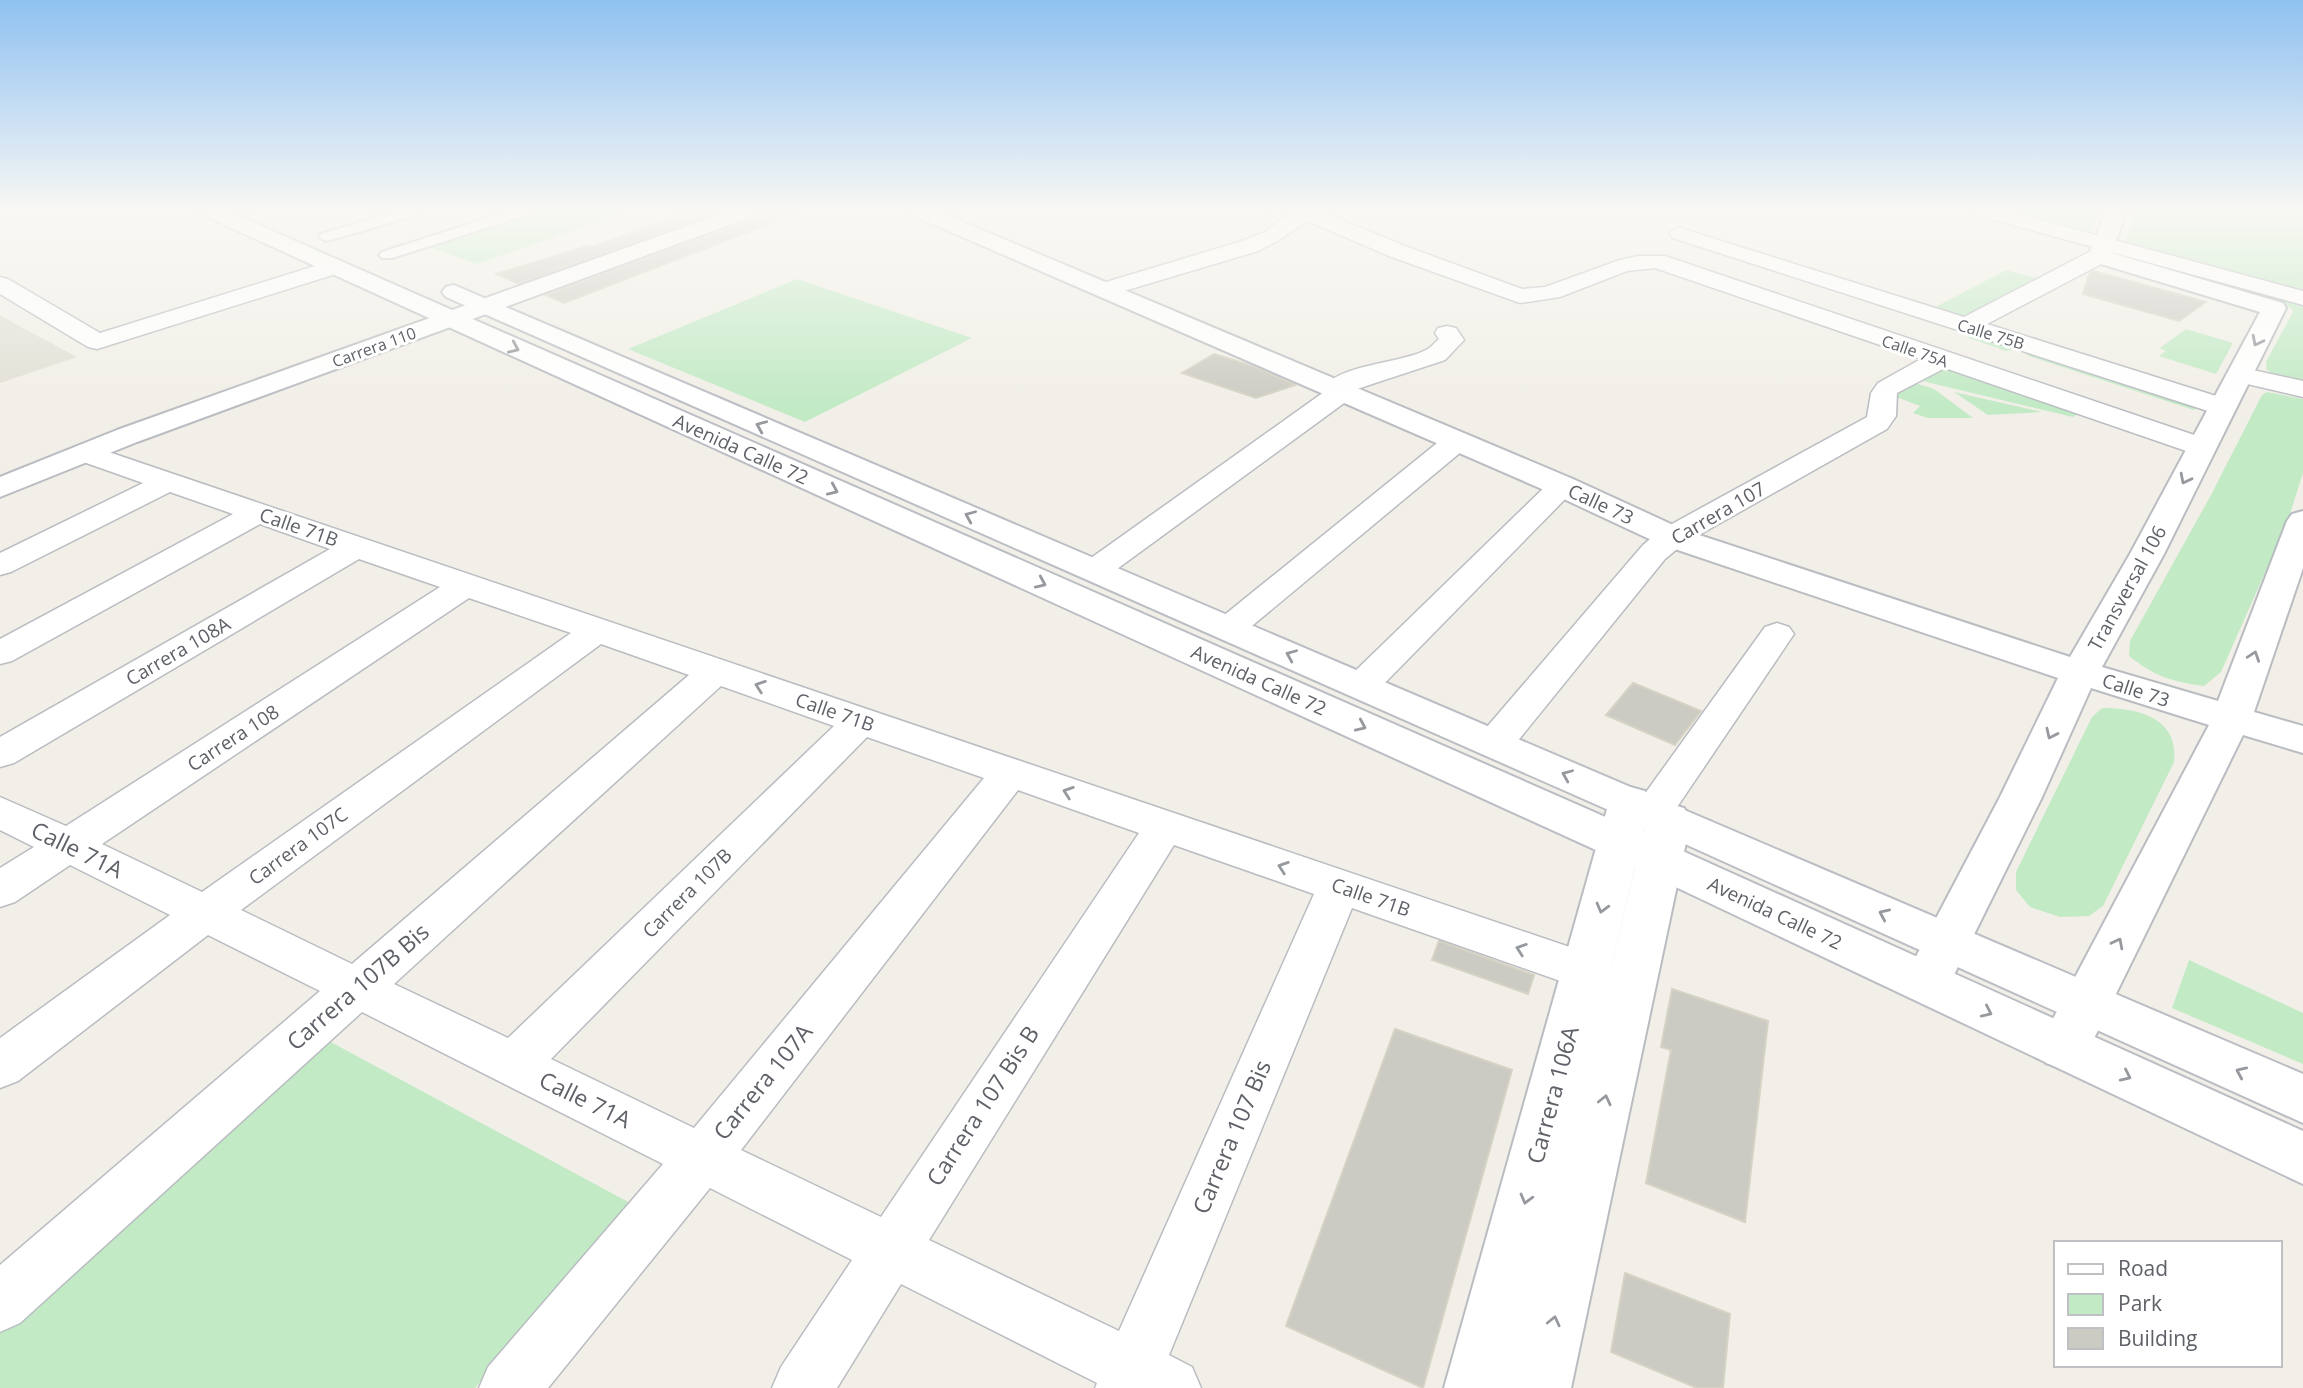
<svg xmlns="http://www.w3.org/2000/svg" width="2303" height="1388" font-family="'Open Sans',sans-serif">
<rect width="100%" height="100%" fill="#f1efe7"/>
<path fill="#e1dfd5" d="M0 315 19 326 77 357 0 383Z"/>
<path fill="#c2eac5" d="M537 211H630L477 264 429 247Z
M2025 211H2100L2090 232 2083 233 2014 216Z
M2136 211H2303V290L2125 241Z
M2111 251 2303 301V386L2282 379 2267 370 2266 362 2293 312 2291 308 2276 301 2132 262Z
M2006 270 2036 278 1957 320 1928 311Z
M797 279 972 338 805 422 628 349Z
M2186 329 2233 343 2216 374 2159 356 2166 351 2160 348Z
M1968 335 2007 342 2201 404 2194 410 2029 356 2019 348 2006 351 1967 337Z
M1945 365 2081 411 2073 417 1914 379Z
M1912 382 1934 389 1973 418H1928L1913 413 1920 406 1889 394Z
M1954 392 2042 412 1988 415Z
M2267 392 2303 399V473L2287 523 2221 672 2204 686C2170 681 2156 677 2129 656L2130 641 2211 495 2262 395Z
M2102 708C2139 708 2179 718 2174 762L2103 906 2089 916 2060 917 2030 907 2016 890V872L2092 717Z
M2189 960 2303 1013V1064L2172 1008Z
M327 1040 630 1203 475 1388H0V1325Z"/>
<path fill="#cccbc3" stroke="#d6d2c4" stroke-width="2" d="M695 211H721L519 284 496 274 587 246 592 247Z
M762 211 798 213 564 303 546 295 757 217Z
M2093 271 2206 302 2179 321 2083 294 2089 274Z
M1214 354 1256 367 1295 385 1256 398 1182 373Z
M1633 683 1701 711 1675 745 1606 715Z
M1439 941 1534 975 1528 994 1432 960Z
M1672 989 1768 1021 1745 1222 1646 1183 1671 1050 1661 1047Z
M1395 1029 1512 1070 1423 1388 1286 1326Z
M1625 1273 1730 1314 1723 1388H1697L1611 1352Z"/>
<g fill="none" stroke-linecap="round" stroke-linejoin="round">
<defs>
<path id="pedestrian" d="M399 211H421L419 214 331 240 326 241 319 237 321 234Z
M510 211H532L530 214 392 258H382L379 255 382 252Z"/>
<path id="minor" d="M1292 211H1319L1405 246 1522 289 1545 287 1620 260 1638 256H1665L2212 441 2216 447 2212 453 2202 455 2192 453 1945 368 1897 393 1896 416 1887 429 1683 544 1665 559 1508 753 1494 757 1480 753 1475 744 1480 735 1643 545 1661 530 1867 417 1871 393 1878 383 1921 359 1655 268 1627 271 1560 297 1520 303 1389 256 1308 221 1279 240 1258 251 1104 297 1096 295 1093 290 1096 285 1242 241 1265 232Z
M1974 211H2007L2303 291V305L1977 215Z
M1680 228 1964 317 2091 251H2107L2110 256 2107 261 1987 324 2232 401 2236 407 2232 413 2223 415 2214 413 1673 238 1670 234 1673 230Z
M334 260 342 262 345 267 342 272 97 349 88 347 0 294V277L8 279 100 333Z
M1447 326 1456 328 1464 340 1445 360 1354 390 1351 398 1106 577 1095 580 1084 577 1079 570 1084 563 1324 392 1322 389C1339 364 1399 364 1426 350 1431 348 1435 342 1439 339L1435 333 1438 328Z
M2239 367 2303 381V397L2230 380 2226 375 2230 370Z
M1457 433 1467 435 1471 441 1467 447 1241 635 1229 638 1217 635 1212 628 1217 621 1447 435Z
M85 444 1602 958 1609 971 1602 984 1586 990 1352 908 1169 1355 1192 1367 1201 1388H1095L1097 1383 901 1284 837 1388H772L781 1367 852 1260 710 1188 548 1388H479L488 1367 663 1164 362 1012 20 1323 0 1332V1265L320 991 208 935 18 1081 0 1088V1038L170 915 70 865 15 902 0 907V868L34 847 0 830V797L66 826 440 587 359 559 14 763 0 767V737L330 549 260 524 12 661 0 664V639L233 514 170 492 11 572 0 575V553L143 483 75 459 71 453 75 447ZM469 598 571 633 202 892 102 844ZM601 644 689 675 352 964 241 910ZM721 686 834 726 508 1038 394 984ZM867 737 984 778 694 1128 551 1059ZM1018 790 1139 833 881 1217 741 1150ZM1174 845 1314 894 1119 1331 929 1240Z
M1562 477 1572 480 1577 486 1572 492 1374 694 1361 698 1348 694 1343 686 1348 678 1552 480Z
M1777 623 1789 627 1794 634 1667 822 1653 827 1639 822 1633 812 1639 802 1765 627Z"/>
<path id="tertiary" d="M729 211H759L756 215 137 442 0 497V477L117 430Z
M909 211H937L1573 479 1684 530 2070 657 2130 554 2260 312 2091 261 2088 256 2106 211H2126L2112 253 2283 303 2286 308 2164 554 2102 667 2218 701 2287 521 2292 514 2303 511V568L2254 712 2303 726V753L2243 735 2082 1063 2064 1069 2046 1063 2038 1047 2209 725 2091 688 2042 797 1943 997 1926 1003 1909 997 1902 983 2000 797 2058 678 1660 544 1551 493 912 215Z
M1630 787 1645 791 1651 802 1594 1036 1647 819 1654 808 1669 804 1684 808 1691 819 1571 1388H1444L1609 802 1615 791Z"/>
<path id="secondary" d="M200 211H227L1676 848 2303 1131V1184L1644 872 203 215Z
M454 285 2303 1074V1123L1654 830 446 297 442 292 446 287Z"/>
</defs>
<use href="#pedestrian" stroke="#b9bcc1" stroke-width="4"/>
<use href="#minor" stroke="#b9bcc1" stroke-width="3"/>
<use href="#tertiary" stroke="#b9bcc1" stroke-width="4"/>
<use href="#secondary" stroke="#babdc3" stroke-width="4"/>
<use href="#pedestrian" fill="#fff" fill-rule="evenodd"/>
<use href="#minor" fill="#fff" fill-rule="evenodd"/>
<use href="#tertiary" fill="#fff" fill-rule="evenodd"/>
<use href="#secondary" fill="#fff" fill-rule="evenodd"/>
</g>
<defs><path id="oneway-chevron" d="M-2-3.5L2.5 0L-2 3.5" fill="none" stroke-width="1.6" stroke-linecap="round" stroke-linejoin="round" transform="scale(1.75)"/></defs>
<g stroke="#96999d">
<use href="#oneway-chevron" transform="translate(2257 341) rotate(117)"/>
<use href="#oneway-chevron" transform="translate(514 348) rotate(24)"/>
<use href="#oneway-chevron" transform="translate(761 426) rotate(-157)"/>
<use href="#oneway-chevron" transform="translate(2185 479) rotate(117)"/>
<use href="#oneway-chevron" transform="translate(833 490) rotate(24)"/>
<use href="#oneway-chevron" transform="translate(970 516) rotate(-157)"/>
<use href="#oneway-chevron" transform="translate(1041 583) rotate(24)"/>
<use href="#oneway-chevron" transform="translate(1291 655) rotate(-157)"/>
<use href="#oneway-chevron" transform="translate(2254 656) rotate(-71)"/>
<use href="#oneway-chevron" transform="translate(760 686) rotate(-161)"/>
<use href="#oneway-chevron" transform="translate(1361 726) rotate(24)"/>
<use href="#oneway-chevron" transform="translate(2051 734) rotate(115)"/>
<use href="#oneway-chevron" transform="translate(1567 775) rotate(-157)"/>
<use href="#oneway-chevron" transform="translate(1068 792) rotate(-161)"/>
<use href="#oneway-chevron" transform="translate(1283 867) rotate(-161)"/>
<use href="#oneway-chevron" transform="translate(1602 908) rotate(105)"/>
<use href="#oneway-chevron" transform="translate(1884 914) rotate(-156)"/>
<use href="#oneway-chevron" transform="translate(2118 943) rotate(-63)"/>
<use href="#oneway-chevron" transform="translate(1521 949) rotate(-161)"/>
<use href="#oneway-chevron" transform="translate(1987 1012) rotate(25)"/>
<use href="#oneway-chevron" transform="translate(2241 1072) rotate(-156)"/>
<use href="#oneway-chevron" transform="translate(2126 1076) rotate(25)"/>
<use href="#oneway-chevron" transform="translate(1605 1100) rotate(-77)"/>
<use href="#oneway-chevron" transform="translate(1526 1199) rotate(105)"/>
<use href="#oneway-chevron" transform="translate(1554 1321) rotate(-77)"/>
</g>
<linearGradient id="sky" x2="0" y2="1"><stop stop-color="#8fc1f1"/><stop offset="0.52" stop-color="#f9f8f4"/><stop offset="1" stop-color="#f9f8f4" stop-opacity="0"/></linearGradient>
<rect width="2303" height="405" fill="url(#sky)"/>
<g text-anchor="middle" stroke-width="6" stroke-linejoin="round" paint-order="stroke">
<g font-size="16" fill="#5e6268" stroke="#fff">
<text transform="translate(1991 334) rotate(17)" y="6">Calle 75B</text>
<text transform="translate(374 347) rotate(-20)" y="6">Carrera 110</text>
<text transform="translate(1915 351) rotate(19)" y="6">Calle 75A</text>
</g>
<g font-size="19" fill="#5e6268" stroke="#fff">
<text transform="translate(741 449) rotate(24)" y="7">Avenida Calle 72</text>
<text transform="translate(1601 504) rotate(25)" y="7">Calle 73</text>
<text transform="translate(1718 513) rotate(-30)" y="7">Carrera 107</text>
<text transform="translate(299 527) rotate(19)" y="7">Calle 71B</text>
<text transform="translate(2127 588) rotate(-61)" y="7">Transversal 106</text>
<text transform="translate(178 651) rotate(-30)" y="7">Carrera 108A</text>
<text transform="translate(1259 680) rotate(24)" y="7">Avenida Calle 72</text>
<text transform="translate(2136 690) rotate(18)" y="7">Calle 73</text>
<text transform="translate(835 712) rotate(19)" y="7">Calle 71B</text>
<text transform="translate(233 738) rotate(-33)" y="7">Carrera 108</text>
<text transform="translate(298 846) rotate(-36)" y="7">Carrera 107C</text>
<text transform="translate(687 893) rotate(-45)" y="7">Carrera 107B</text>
<text transform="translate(1371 897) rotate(19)" y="7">Calle 71B</text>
<text transform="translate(1775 913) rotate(25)" y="7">Avenida Calle 72</text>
</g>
<g font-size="23" fill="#5e6268" stroke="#fff">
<text transform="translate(77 850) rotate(26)" y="8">Calle 71A</text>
<text transform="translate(358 987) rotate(-41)" y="8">Carrera 107B Bis</text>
<text transform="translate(763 1082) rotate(-51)" y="8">Carrera 107A</text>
<text transform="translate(1553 1095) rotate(-75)" y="8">Carrera 106A</text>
<text transform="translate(585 1100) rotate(26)" y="8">Calle 71A</text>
<text transform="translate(983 1106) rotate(-57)" y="8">Carrera 107 Bis B</text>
<text transform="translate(1232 1137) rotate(-67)" y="8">Carrera 107 Bis</text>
</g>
</g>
<rect x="2054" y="1241" width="228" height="126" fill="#ffffff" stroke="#bfc0c3" stroke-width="2"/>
<rect x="2068" y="1264" width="35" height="10" fill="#ffffff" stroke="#bfc0c3" stroke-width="2"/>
<text x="2118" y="1276" font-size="21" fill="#5e6268">Road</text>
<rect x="2068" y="1294" width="35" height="21" fill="#c2eac5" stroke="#bfc0c3" stroke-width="2"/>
<text x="2118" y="1311" font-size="21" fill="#5e6268">Park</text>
<rect x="2068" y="1328" width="35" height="21" fill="#cccbc3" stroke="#bfc0c3" stroke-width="2"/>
<text x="2118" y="1346" font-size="21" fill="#5e6268">Building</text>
</svg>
